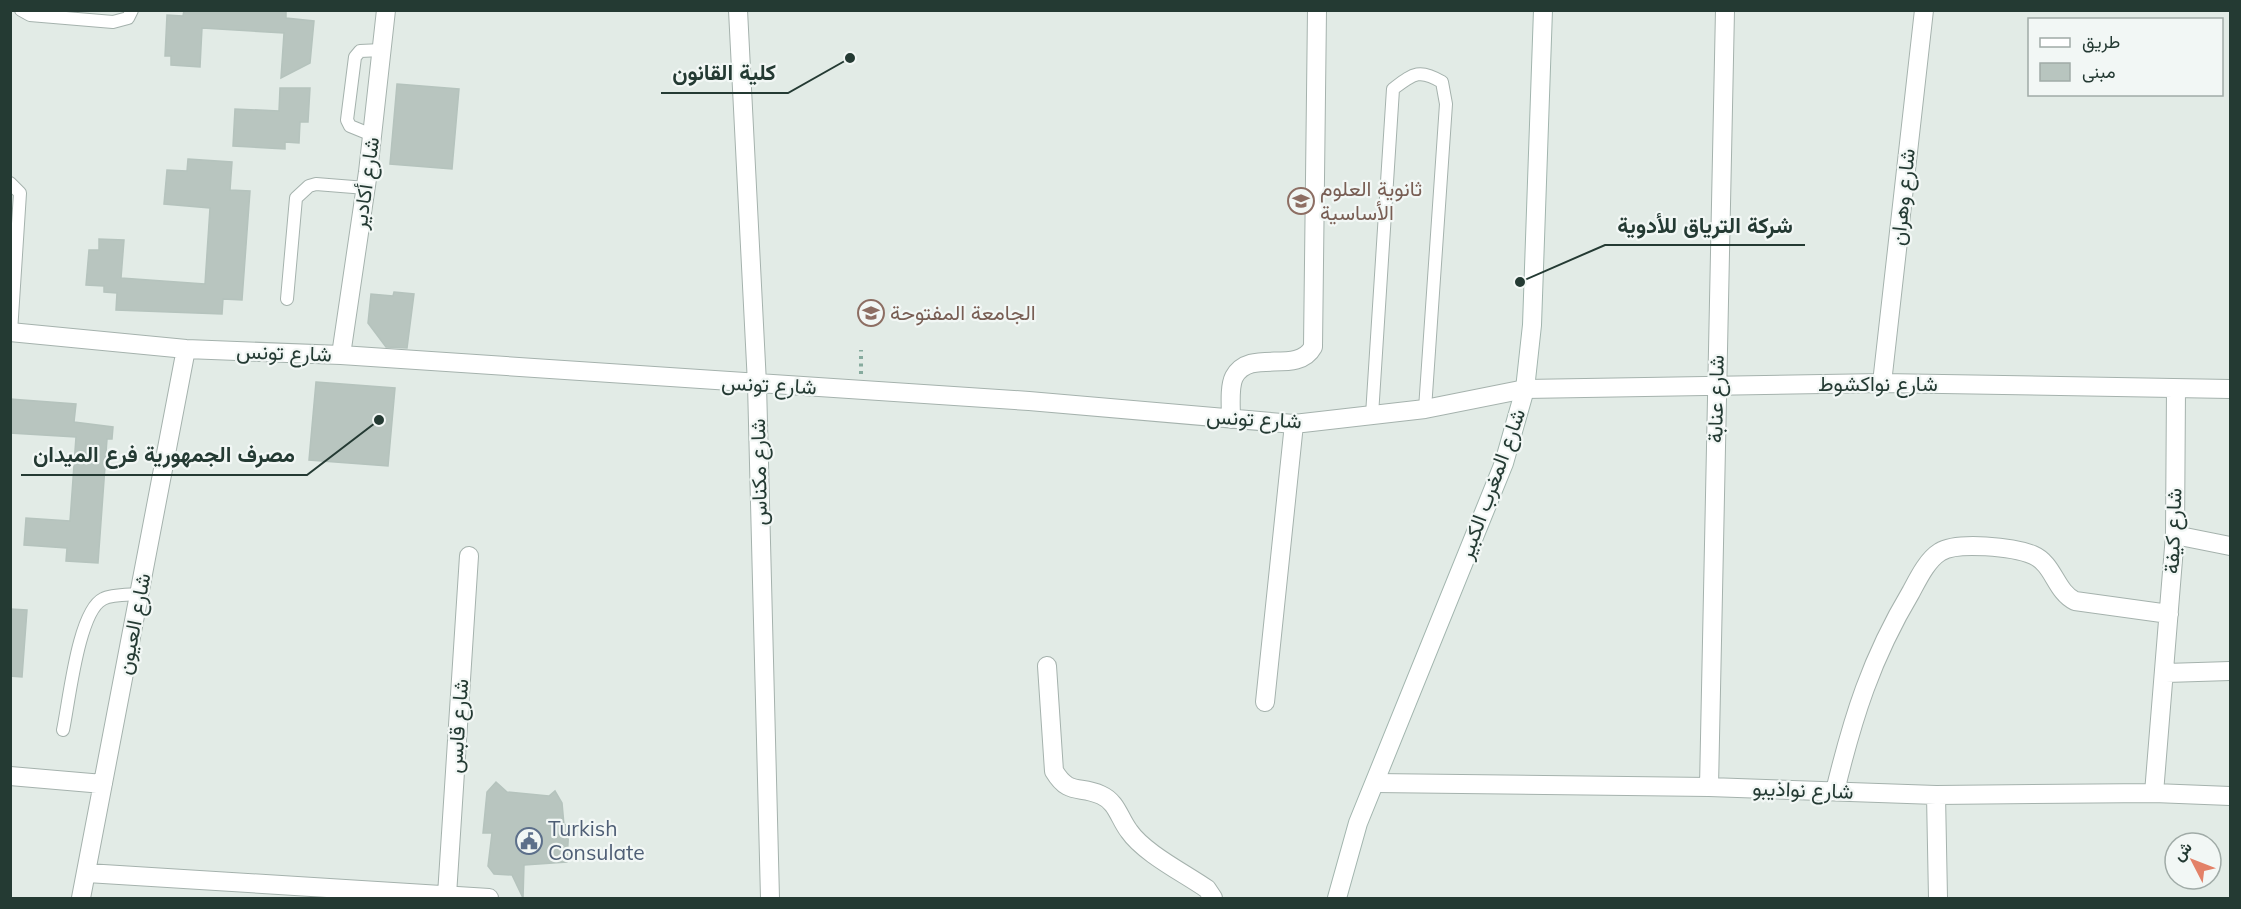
<svg xmlns="http://www.w3.org/2000/svg" width="2241" height="909" font-family="Mulish,Vazirmatn,sans-serif">
<rect width="100%" height="100%" fill="#e2ebe6"/>
<path fill="#b8c5bf" stroke="#b5c3bd" stroke-width="1.5" d="M184 10H286V18L314 21 310 63 281 78 284 33 202 28 200 67 171 65V56H165L167 15 183 16Z
M397 84 459 89 452 169 390 164Z
M280 88H310L308 122H300L299 143 285 142V149L233 146 235 109 279 111Z
M188 159 232 162 230 190 250 191 242 300 223 299 222 314 116 310 117 293 104 292V286L86 285 89 250H99V239L124 240 121 278 205 284 210 208 164 204 167 170 187 171Z
M394 292 414 294 407 348 386 347 368 323 371 294 393 296Z
M316 382 395 388 388 466 309 460Z
M10 399 76 404 74 422 113 427 112 439H107L98 563 66 561 67 548 24 545 26 518 70 521 76 437 10 433Z
M10 609 27 610 22 677 10 676Z
M496 782 507 792 549 796 555 791 562 803 564 825 569 824 567 862 524 865 523 898 512 875 494 874 488 866 492 833H483L487 792Z"/>
<g fill="none" stroke-linecap="round" stroke-linejoin="round">
<defs>
<path id="lane" d="M21 10 30 15 113 22 128 18 132 10
M372 135 350 126 347 120 355 57 360 51 382 50
M10 183 20 193 11 332
M287 299 296 198 309 186 316 184 366 188
M1372 415 1393 89C1413 74 1419 68 1442 82L1446 104 1425 409
M63 730C69 703 78 611 103 599 112 594 129 595 140 594"/>
<path id="street" d="M738 10 757 384 770 898
M10 332 186 349 341 355 1029 401 1294 424 1425 409 1525 389 1882 383 2230 389
M341 355 368 172 386 10
M1882 383 1924 10
M1231 419C1231 407 1229 387 1234 377 1250 347 1297 376 1313 347L1317 10
M2175 535 2230 546
M1047 666 1054 771C1069 796 1079 785 1101 795 1117 802 1119 818 1129 831 1144 853 1184 873 1207 889L1213 898
M2166 673 2230 671
M1265 702 1294 424
M10 776 103 784
M1375 783 1709 787 1936 795 2154 793 2230 796
M1709 787 1725 10
M1835 791C1853 717 1871 659 1911 592 1918 579 1927 560 1940 552 1957 541 2014 547 2033 555 2054 564 2055 591 2075 601L2169 614
M2154 793 2175 535 2176 389
M1936 795 1938 898
M87 873 489 898
M447 895 469 556
M81 898 186 349"/>
<path id="secondary" d="M1337 898 1358 823 1504 463 1525 389 1532 325 1543 10"/>
</defs>
<use href="#lane" stroke="#a5b2ad" stroke-width="14"/>
<use href="#street" stroke="#a5b2ad" stroke-width="20"/>
<use href="#secondary" stroke="#a2b5ae" stroke-width="20"/>
<path stroke="#86ab9e" stroke-width="4" stroke-dasharray="3 4.5" stroke-linecap="butt" d="M861 374V350"/>
<use href="#lane" stroke="#fff" stroke-width="12"/>
<use href="#street" stroke="#fff" stroke-width="18"/>
<use href="#secondary" stroke="#fff" stroke-width="18"/>
</g>
<defs>
<symbol id="school-ring" viewBox="-11 -11 22 22"><circle r="9.5" fill="#f2f7f5" stroke="#8d6e63" stroke-width="1.5"/><path d="M0-5L7-2L0 1L-7-2ZM-4 1L0 2.5L4 1V4Q0 6-4 4Z" fill="#8d6e63"/></symbol>
<symbol id="civic-ring" viewBox="-11 -11 22 22"><circle r="9.5" fill="#f2f7f5" stroke="#5c6f8a" stroke-width="1.5"/><path d="M-.6-6.5H3V-4.5H.6V-3L4-1V1h2V6H-6V1h2V-1L-.6-3ZM-1.2 2.5V6h2.4V2.5Z" fill="#5c6f8a"/></symbol>
</defs>
<g fill-rule="evenodd">
<use href="#school-ring" x="1286" y="186" width="30" height="30"/>
<use href="#school-ring" x="856" y="298" width="30" height="30"/>
<use href="#civic-ring" x="514" y="826" width="30" height="30"/>
</g>
<g text-anchor="middle" stroke-width="4.5" stroke-linejoin="round" paint-order="stroke">
<g font-size="21" fill="#243a33" stroke="#f2f7f5">
<text transform="translate(366 183) rotate(-82)" y="7">شارع أكادير</text>
<text transform="translate(1903 197) rotate(-84)" y="7">شارع وهران</text>
<text transform="translate(284 353) rotate(2)" y="7">شارع تونس</text>
<text x="1878" y="391">شارع نواكشوط</text>
<text transform="translate(769 385) rotate(3)" y="7">شارع تونس</text>
<text transform="translate(1716 399) rotate(-89)" y="7">شارع عنابة</text>
<text transform="translate(1254 419) rotate(3)" y="7">شارع تونس</text>
<text transform="translate(759 472) rotate(-91)" y="7">شارع مكناس</text>
<text transform="translate(1492 484) rotate(-70)" y="7">شارع المغرب الكبير</text>
<text transform="translate(2173 531) rotate(-88)" y="7">شارع كيفة</text>
<text transform="translate(134 624) rotate(-79)" y="7">شارع العيون</text>
<text transform="translate(458 726) rotate(-86)" y="7">شارع قابس</text>
<text transform="translate(1803 790) rotate(2)" y="7">شارع نواذيبو</text>
</g>
<g font-size="21" fill="#785e54" stroke="#f2f7f5" text-anchor="start">
<text x="1320" y="196">ثانوية العلوم<tspan x="1320" dy="24">الأساسية</tspan></text>
<text x="890" y="320">الجامعة المفتوحة</text>
</g>
<g font-size="21" fill="#4e5e75" stroke="#f2f7f5" text-anchor="start">
<text x="548" y="836">Turkish<tspan x="548" dy="24">Consulate</tspan></text>
</g>
</g>
<path fill="none" stroke="#243a33" stroke-width="2" d="M850 58L788 93H661M1520 282L1605 245H1805M379 420L307 475H21"/>
<g fill="#243a33" stroke="#f2f7f5" stroke-width="2">
<circle cx="850" cy="58" r="6"/>
<circle cx="1520" cy="282" r="6"/>
<circle cx="379" cy="420" r="6"/>
</g>
<g font-size="22" text-anchor="middle" font-weight="bold" fill="#243a33" stroke="#f2f7f5" stroke-width="4.5" stroke-linejoin="round" paint-order="stroke">
<text x="724" y="80">كلية القانون</text>
<text x="1705" y="233">شركة الترياق للأدوية</text>
<text x="164" y="462">مصرف الجمهورية فرع الميدان</text>
</g>
<rect width="2241" height="909" fill="none" stroke="#243a33" stroke-width="24"/>
<rect x="2028" y="18" width="195" height="78" fill="#f2f7f5" stroke="#a0aba7" stroke-width="1.5"/>
<rect x="2040" y="38" width="30" height="9" fill="#ffffff" stroke="#a0aba7" stroke-width="1.5"/>
<text x="2082" y="48" font-size="18" fill="#243a33">طريق</text>
<rect x="2040" y="63" width="30" height="18" fill="#b8c5bf" stroke="#a0aba7" stroke-width="1.5"/>
<text x="2082" y="78" font-size="18" fill="#243a33">مبنى</text>
<g transform="translate(2193 861) rotate(312)"><circle r="28" fill="#f2f7f5" stroke="#a0aba7" stroke-width="1.5"/>
<path d="M0-4.5L10 22L0 15L-10 22Z" fill="#e38167"/>
<text y="-9" font-size="16" font-weight="bold" text-anchor="middle" fill="#243a33">ش</text>
</g>
</svg>
